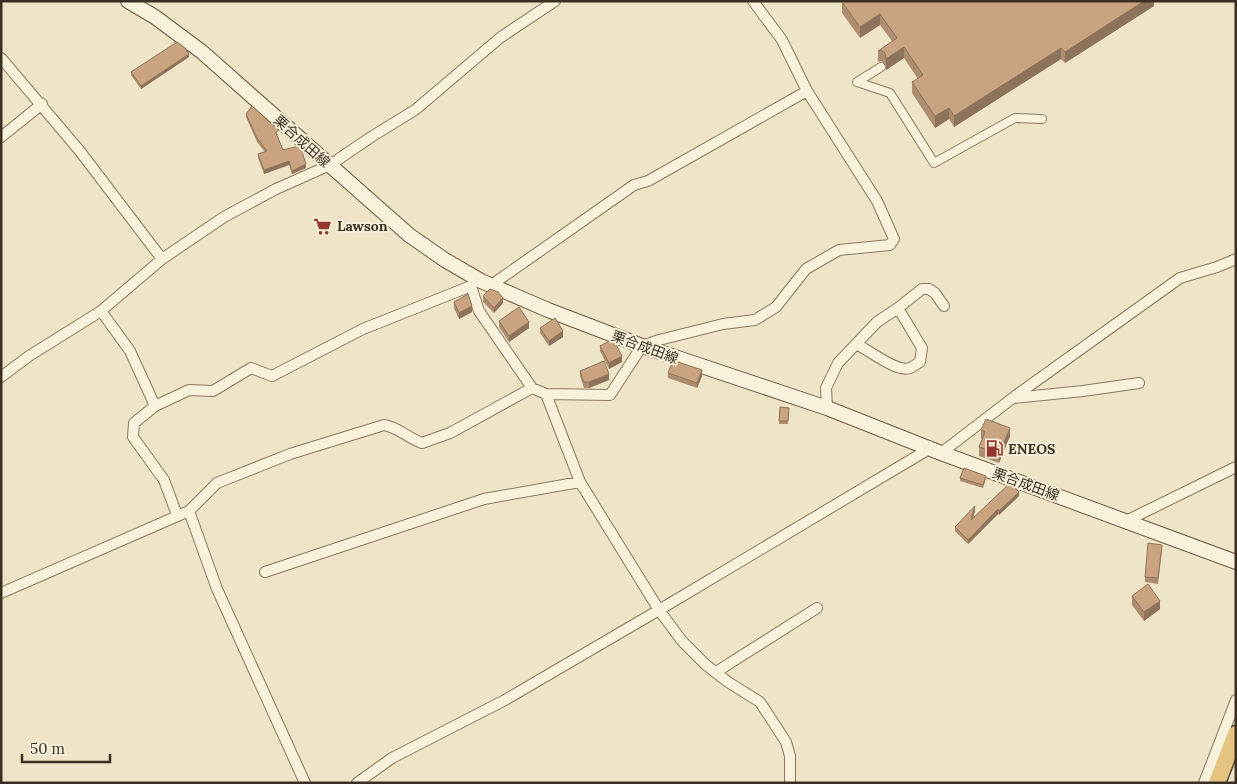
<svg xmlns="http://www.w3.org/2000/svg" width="1237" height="784" font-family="Lora,'Noto Sans JP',serif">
<rect width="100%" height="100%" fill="#eee5c9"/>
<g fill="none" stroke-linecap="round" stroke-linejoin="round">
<defs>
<path id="pedestrian" d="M857 82 890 93 934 163 1015 118 1042 119
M857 82 881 67"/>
<path id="minor" d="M1 58 79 150 162 259
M1 137 42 104
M490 286 634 185 648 181 807 91
M101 311 130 351 155 406 134 423 133 437 164 480 177 515
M856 344C869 350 897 373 910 368 913 367 916 364 920 362L922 348 898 308
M1 377 29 356 101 311 162 259 224 217 276 189 330 165 371 137 415 110 501 37 555 1
M546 394 580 482 659 610 682 641 706 665 728 682 760 702 786 742 790 756V783
M1014 398 1083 391 1139 383
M155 406 189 390 213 391 251 368 272 376 363 329 471 286 479 311 532 388
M827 408 826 388 838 363 877 322 898 308 922 289H929L935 293 944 306
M941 453 1018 394 1180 278 1217 267 1236 259
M189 511 217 589 305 783
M1126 521 1236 467
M265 572 484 499 580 482
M1 593 189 511 217 483 290 454 384 425C398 427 408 438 422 443L450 433 532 388 546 394 610 395 642 346 659 340 723 324 755 320 776 307 806 269 839 250 890 245 894 239 877 201 807 91 782 40 753 1
M716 672 817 608
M357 783 392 758 505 700 659 610 929 449
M1204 783 1236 700"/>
<path id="secondary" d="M128 1 155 17 202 52 409 235 445 260 481 281 548 310 642 346 827 408 941 453 1236 562"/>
<path id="trunk" d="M1217 783 1236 734"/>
</defs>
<use href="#pedestrian" stroke="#8a785e" stroke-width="10"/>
<use href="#minor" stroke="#8a785e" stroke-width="12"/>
<use href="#secondary" stroke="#6c5941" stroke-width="16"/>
<use href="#trunk" stroke="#584632" stroke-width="19"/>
<use href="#pedestrian" stroke="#f8f2dd" stroke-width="8"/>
<use href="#minor" stroke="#f8f2dd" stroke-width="10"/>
<use href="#secondary" stroke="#f8f2dd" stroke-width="14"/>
<use href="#trunk" stroke="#e4c480" stroke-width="16"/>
</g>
<path fill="#ae8d6f" d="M1154 1V6L1065 63 1061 59 954 127 949 119 935 128 912 93V82L918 79 904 58 886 70 885 64 881 61 878 62V51L892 41 880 25 860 38 842 13V2Z
M189 57 141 89 131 75V72Z
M246 114 278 134 277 135 283 150 306 168 292 174 289 165 264 174 258 158V154L265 152 257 142 246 117Z
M483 296 503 303 494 313 483 302Z
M454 302 472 312 459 319 454 308Z
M499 321 529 328 509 342 499 327Z
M540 328 563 337 549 346 540 333Z
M600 346 622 362 609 369 600 351Z
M580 371 609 380 589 388H584L580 376Z
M668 373 702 376 697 388 668 378Z
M780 407 789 408 788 424H779Z
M981 430 1010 436 999 463 979 456V447L982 439 981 438Z
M960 478 986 479 983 488 960 481Z
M1019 496 999 515 998 514 968 544 955 531V527L975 511 973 518Z
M1162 550 1158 584 1145 582V577Z
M1132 596 1160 609 1144 621 1132 605Z"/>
<path fill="#8d735a" d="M1144 1H1154V6L1065 63V52Z
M880 14V25L860 38V27Z
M904 47V58L886 70V59Z
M1061 48V59L954 127V116Z
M189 54V57L141 89V86Z
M949 108V119L935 128V116Z
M289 161V165L264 174V170Z
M306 164V168L292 174V171Z
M503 298V303L494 313V308Z
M472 306V312L459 319V313Z
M529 322V328L509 342V336Z
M563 331V337L549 346V341Z
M622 356V362L609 369V363Z
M702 370V376L697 388V383Z
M609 374V380L589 388V382Z
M1010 428V436L999 463V454Z
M1019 492V496L999 515V511Z
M975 506V511L971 524V520Z
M998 509V514L968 544V540Z
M1160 601V609L1144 621V612Z"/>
<path fill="#caa481" stroke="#8d735a" d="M843 1H1144L1065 52 1061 48 954 116 949 108 935 116 912 82 923 75 904 47 886 59 885 53 881 50 878 51 897 38 880 14 860 27 842 2Z
M177 42 185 48 189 54 141 86 131 72Z
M252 106 278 130 276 133 283 150 299 146 301 148 306 164 292 171 289 161 264 170 258 154 267 151 257 138 246 114Z
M490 289 498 292 503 298 494 308 483 296Z
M468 294 472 306 459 313 454 302Z
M519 307 529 322 509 336 499 321Z
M555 318 563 331 549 341 540 328Z
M613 339 622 356 609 363 600 346Z
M604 361 609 374 589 382H584L580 371Z
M675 361 702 370 697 383 668 373 671 365Z
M780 407 789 408 788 421H779Z
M986 419 1010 428 999 454 979 447 985 432 981 430Z
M964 468 986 476 983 485 960 478Z
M1010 483 1019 492 999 511 998 509 968 540 955 527 975 506 971 520Z
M1148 543 1162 545 1158 578 1145 577Z
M1148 584 1160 601 1144 612 1132 596Z"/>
<defs>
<symbol id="supermarket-bare" viewBox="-9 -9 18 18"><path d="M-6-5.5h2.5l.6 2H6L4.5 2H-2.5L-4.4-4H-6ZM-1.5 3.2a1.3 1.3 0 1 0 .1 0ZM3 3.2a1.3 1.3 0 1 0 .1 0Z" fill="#973630" stroke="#f5efd9" stroke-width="2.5" paint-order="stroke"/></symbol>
<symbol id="fuel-bare" viewBox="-9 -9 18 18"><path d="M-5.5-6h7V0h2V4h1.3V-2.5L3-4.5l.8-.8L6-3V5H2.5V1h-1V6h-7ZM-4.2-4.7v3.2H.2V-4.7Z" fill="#973630" stroke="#f5efd9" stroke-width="2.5" paint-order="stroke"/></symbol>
</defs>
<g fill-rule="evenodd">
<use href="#supermarket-bare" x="310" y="214" width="25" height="25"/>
<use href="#fuel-bare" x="982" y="436" width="25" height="25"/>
</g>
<g text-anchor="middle" stroke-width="4" stroke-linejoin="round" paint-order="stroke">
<g font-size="14" fill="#3b2f21" stroke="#f5efd9">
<text transform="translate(302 141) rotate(42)" y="5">栗合成田線</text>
<text transform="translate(645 347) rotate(20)" y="5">栗合成田線</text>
<text transform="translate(1026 484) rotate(20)" y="5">栗合成田線</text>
</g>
<g font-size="14" font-weight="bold" fill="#3b2f21" stroke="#f5efd9" text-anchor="start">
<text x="337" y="231">Lawson</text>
<text x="1008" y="454">ENEOS</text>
</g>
</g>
<rect width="1237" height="784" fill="none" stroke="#3b2f21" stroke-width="5"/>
<path d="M22 754v8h88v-8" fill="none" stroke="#3b2f21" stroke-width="2.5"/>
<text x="30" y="754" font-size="15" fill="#3b2f21" stroke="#f5efd9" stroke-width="4" paint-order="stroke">50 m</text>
</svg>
